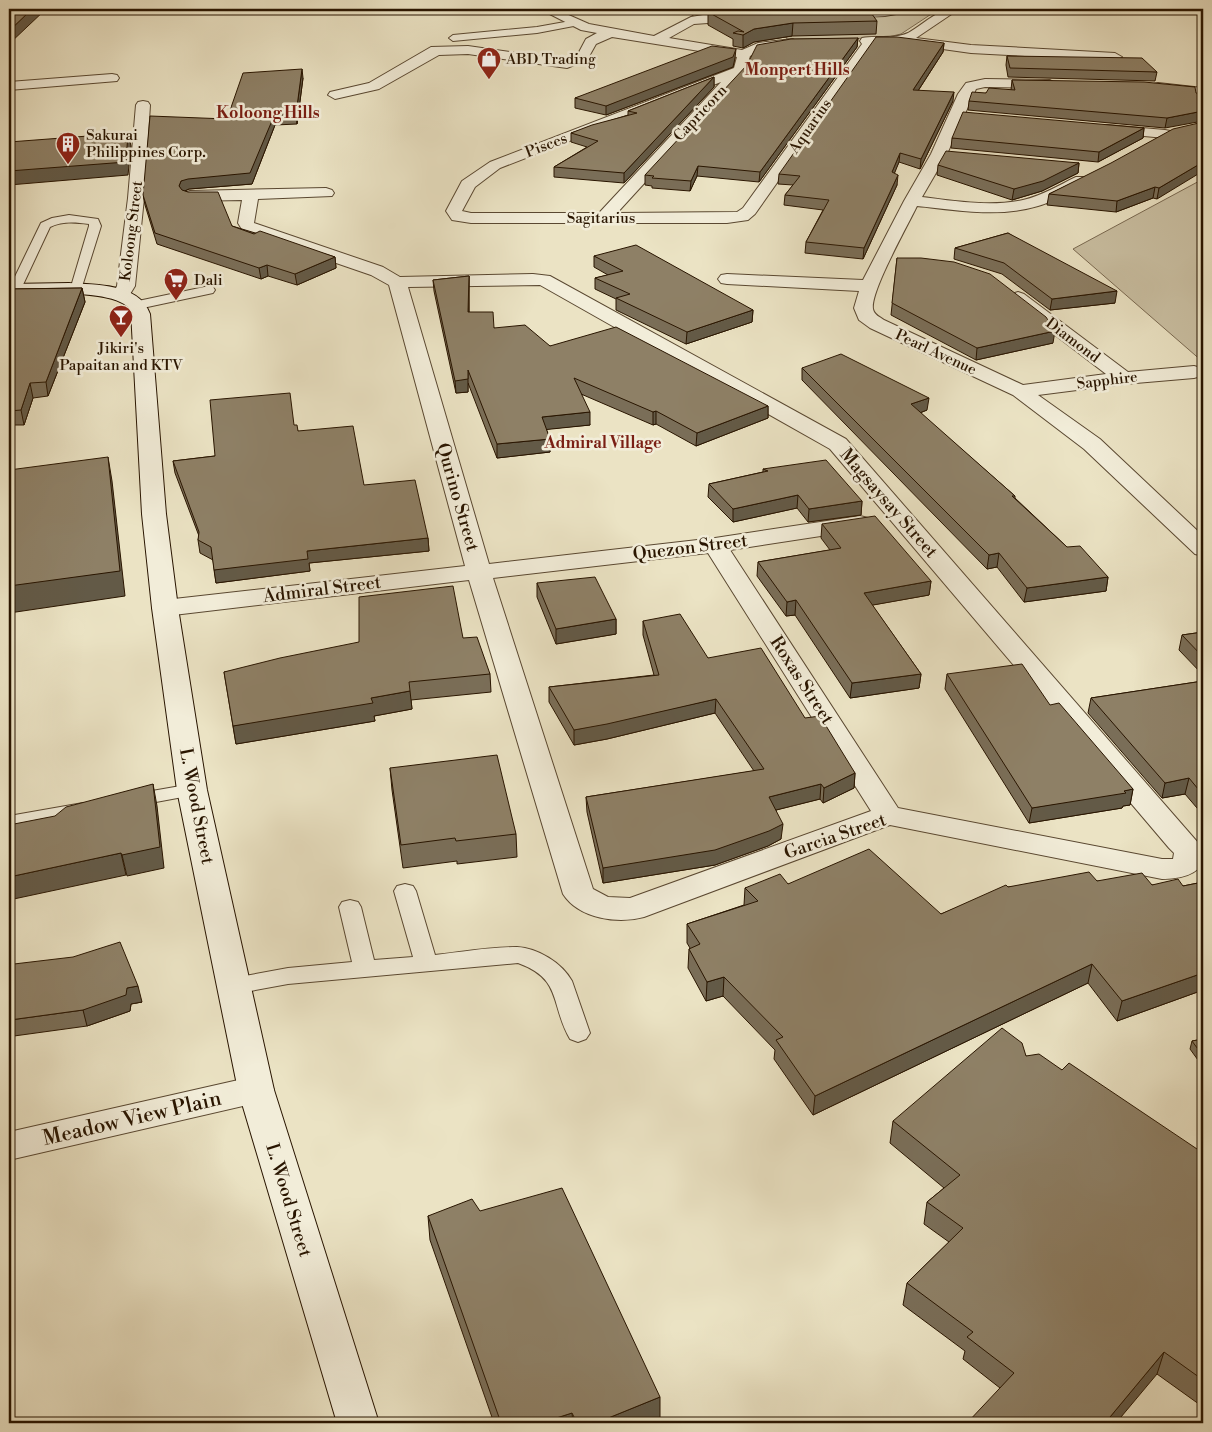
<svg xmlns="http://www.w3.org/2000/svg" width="1212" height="1432" font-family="'Libre Bodoni',serif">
<rect width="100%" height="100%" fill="#ebe3c4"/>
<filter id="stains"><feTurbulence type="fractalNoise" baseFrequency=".004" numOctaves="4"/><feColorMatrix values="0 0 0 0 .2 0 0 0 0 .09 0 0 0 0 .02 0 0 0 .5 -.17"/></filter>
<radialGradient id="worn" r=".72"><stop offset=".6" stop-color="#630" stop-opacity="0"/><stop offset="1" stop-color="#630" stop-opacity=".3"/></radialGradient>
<path fill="#cac0a3" stroke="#7a6a52" d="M917 9H939L901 34 884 38 787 39 776 19 891 15Z
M1203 179V362L1073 249Z"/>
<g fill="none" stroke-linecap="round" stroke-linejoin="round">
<defs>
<path id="lane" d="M576 20 579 21V25L537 33 453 41 449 38 453 35 537 27Z
M69 215 98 219 101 226 80 293H72L70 290 89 226V224C75 222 62 221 50 227L21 289 15 293 11 292 9 289 41 223 52 218Z
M209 286 213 287 215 290 213 293 138 309 132 305 138 301Z
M192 784 199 786 202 790 199 794 129 807 122 805 119 801 122 797 129 795Z
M83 803 90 805 93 809 90 813 9 828V816Z
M405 884 413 886 416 891 435 955C462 952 490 947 517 947 538 948 562 963 572 981L590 1033 586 1039 578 1042 570 1039C550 1005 563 979 518 963L288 984 234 994 226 992 223 986 226 980 234 978 288 968 352 962 339 907 342 902 350 900 358 902 361 907 374 960 413 957 394 891 397 886Z"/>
<path id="street" d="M540 9H555L589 24 654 36 691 17 709 14 745 13 751 17 749 20 694 24 669 38 742 50 758 43 793 39 799 43 793 47 761 51 750 56 745 73 617 213 737 212 743 208 862 44 860 41 862 38C876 35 893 40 908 33 926 23 937 8 959 9L916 38 971 45 1115 53 1122 57 1115 61 971 53 900 43 874 45 755 214 748 220 727 223H471L452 220 446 211 462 181 490 162 734 68 737 57 612 37 596 44 587 60 567 68 468 54 439 55 379 89 335 99 328 95 330 92 369 83 431 47 468 46 566 60 578 54 586 39 597 33 581 30ZM721 82 599 213H471L462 211 475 187 500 168Z
M876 9H909L907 12 885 16 835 18 829 14 835 10Z
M112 74 117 75 119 78 117 81 9 90V82Z
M985 79 1050 80 1057 84 1050 88 985 87 976 89 947 154 922 197C955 201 990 207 1023 200 1042 196 1059 185 1076 177H1088L1090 180 1088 183C1071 192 1055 201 1038 206 998 218 957 210 917 206 908 225 870 292 873 309 874 315 880 317 884 320L1023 385 1106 374 1012 302 1009 298 1012 294 1018 292 1024 294 1128 372 1194 366 1201 368 1203 371 1201 376 1194 378 1124 384 1038 395 1100 439 1203 536V556L1195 554 1084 449 1013 395 870 328 859 320 854 308 859 291 727 284 721 283 718 279 721 275 727 274 863 280 904 201 931 154 958 94 966 83Z
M1158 83 1203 88V96L1153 90 1151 87 1153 84Z
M143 101 148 102 150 105 144 198 135 286 127 299 121 300 115 299 112 295 117 286 128 198 136 105 138 102Z
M1107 125 1165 130 1170 131 1172 134 1170 137 1165 138 1102 132 1100 129 1102 126Z
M326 188 332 190 334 193 332 196 258 199 254 223 383 267 400 277 533 274 550 276 846 439 1200 845C1212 873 1182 879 1162 879L890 825 644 917C618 924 579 919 563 894L469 580 165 616 156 613 152 608 156 603 165 600 465 566 389 285 371 275 243 231 238 223 242 200 190 201 184 199 182 196 184 193 190 191ZM540 285 830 449 1169 848 1174 853 1173 859H1162L898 808 730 550 860 530 868 528 872 523 868 518 860 516 715 538 489 564 408 287ZM708 553 871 811 630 898 608 897 593 889 493 578Z
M256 1076 269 1080 274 1090 269 1100 9 1160V1132Z"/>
<path id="secondary" d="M69 283C96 285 139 283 150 314L166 514 178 608 207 790 274 1090 379 1423H337L238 1090 177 790 152 608 142 514 131 311C118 287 34 295 9 294V284Z"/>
</defs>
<use href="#lane" stroke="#5a4831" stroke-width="2"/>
<use href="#street" stroke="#5a4831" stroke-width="2"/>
<use href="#secondary" stroke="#291500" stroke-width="2"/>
<use href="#lane" fill="#f2edd9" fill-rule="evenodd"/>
<use href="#street" fill="#f2edd9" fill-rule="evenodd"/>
<use href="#secondary" fill="#f2edd9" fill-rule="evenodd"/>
</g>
<path fill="#7a6e58" stroke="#291500" d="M681 9H791L793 11 877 21 876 34 792 36 754 42 743 48 733 46V39L708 25V13H701L692 15Z
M858 38 857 47 759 182 697 176 690 191 652 188V186L645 185V175Z
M944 43 943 52 918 91 953 101 920 169 899 162 894 173 897 185 863 259 805 253 806 242 823 210 784 205 785 195 793 185 778 184 779 174Z
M1007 56 1157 72 1155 81 1008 77 1006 65Z
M735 58 733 67 606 115 575 108V98Z
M714 77V87L624 183 554 177V167L587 147 571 142V133L628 115V111Z
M303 78 297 124 275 125 252 184 189 189 185 191 232 226 335 257 336 268 297 285 268 276 261 279 157 244 145 205 143 195 227 119Z
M1012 80 1195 87 1165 128 968 110 969 101 986 93 1011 90Z
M1203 122 1157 199 1153 198 1116 212 1047 205 1049 194Z
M1144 128 1143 138 1098 162 951 148 952 138Z
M1079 163 1078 173 1042 191 1012 200 937 175 938 165Z
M1008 233 1115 303 1050 310 1002 274 954 259 955 248Z
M594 256 753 310 752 322 686 344 616 310V299L595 289V278L608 275 594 267Z
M897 258 1053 343 976 360 891 315Z
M469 276V312L494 328 550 346 768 406V418L696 446 656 424 653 425 581 394 590 425 546 429 550 439V452L497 458 468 383V392L456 393 434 291 433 280Z
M82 288 85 302 48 396 33 398 24 425H9V289Z
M802 368 927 410 920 413 1015 496V498L1067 547 1108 577 1106 591 1024 602 997 567 987 569 802 380Z
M294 425 298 431 428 538 429 551 309 563 310 571 216 583 213 560 200 553 198 540 199 536 175 473 173 461 215 456Z
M763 469 862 501 861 515 808 522 797 508 733 522 708 497 709 484 763 472Z
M822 524 931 581 929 595 872 605 921 674 919 688 850 698 795 615 786 616 757 576 758 562 830 550 821 538Z
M537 583 616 619V634L556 644 537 597Z
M643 621 708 658 805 718 855 773 854 788 823 803 820 799 776 810 781 839 768 846 715 865 603 883 587 812 586 797 754 771 715 713 607 739 574 745 549 702V687L654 675 643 635Z
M1203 632V675L1179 650 1182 635Z
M463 638 490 674 491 692 411 700 412 709 374 716 375 721 236 744 224 672Z
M947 674 1050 705 1133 789 1130 805 1123 806 1122 808 1029 823 945 689Z
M1203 681V815L1185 794 1162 798 1088 713 1091 698Z
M390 768 516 834 517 857 457 864V861L403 868 392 790Z
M1097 881 1152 885 1183 886 1203 882V990L1117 1021 1088 983 813 1115 774 1059 775 1050 723 996 706 1001 688 968 689 949 690 948 687 943V924L744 905 745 888 788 884 941 914 1008 887Z
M142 1002 131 1004 130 1011 87 1026 14 1036 10 1020Z
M1203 1039V1067L1190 1049 1192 1041Z
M1026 1056 1062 1070 1203 1153V1407L1157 1374 1000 1388 963 1359 965 1351 903 1305 907 1283 949 1242 924 1224 927 1202 944 1188 890 1143 893 1121Z
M480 1211 660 1421 654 1423H494L430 1240 428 1216Z"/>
<path fill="#635a47" stroke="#291500" d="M32 9H46L9 44V31Z
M692 9H701V13L692 15Z
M793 23 792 36 754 42 743 48V35L754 29Z
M858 38 857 47 759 182 760 172Z
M944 43 943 52 912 100 913 90Z
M736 49 735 58 733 67 606 115V106Z
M302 69 303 78 297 124 296 114Z
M714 77V87L624 183V173Z
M954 92 953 101 920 169 921 159Z
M1203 111V121L1165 128 1167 118Z
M274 116 275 125 252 184 189 189 182 192 179 186 181 181Z
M1144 128 1143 138 1098 162 1099 152Z
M128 133 131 146 128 175 9 185V171Z
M900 153 899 162 891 182 892 172Z
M1203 162V171L1157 199 1159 188Z
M1079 163 1078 173 1042 191 1012 200 1014 189Z
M698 166 697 176 690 191 691 181Z
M898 175 897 185 863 259 864 248Z
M1155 187 1153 198 1116 212 1117 201Z
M335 257 336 268 297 285 295 274Z
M267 265 268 276 261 279 259 268Z
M469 276V324L468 312Z
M82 288 85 302 48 396 46 382Z
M1117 291 1115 303 1050 310 1052 299Z
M753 310 752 322 686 344 687 332Z
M1055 331 1053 343 976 360 977 348Z
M468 370V392L456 393 455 381Z
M30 383 33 398 24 425 21 410Z
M929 398 927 410 909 417 911 404Z
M768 406V418L696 446 697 433Z
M656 411V424L653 425V412Z
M590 412V425L542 430V417Z
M550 439V452L497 458V444Z
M108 457 112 481 125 596 9 613V586Z
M798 495 797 508 733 522V509Z
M862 501 861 515 808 522 809 509Z
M428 538 429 551 309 563 310 571 216 583 214 570 307 551Z
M999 553 997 567 987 569 989 555Z
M1108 577 1106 591 1024 602 1027 588Z
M931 581 929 595 862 607 864 593Z
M796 600 795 615 786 616 787 602Z
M616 619V634L556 644V629Z
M921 674 919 688 850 698 852 683Z
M410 691 412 709 374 716 375 721 236 744 233 726 371 698Z
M716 699 715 713 607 739 574 745V730Z
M855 773 854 788 823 803 824 788Z
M1189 778 1185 794 1162 798 1165 783Z
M153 784 157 806 164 868 127 876 122 855Z
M821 784 820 799 768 812 769 797Z
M1133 789 1130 805 1123 806 1122 808 1029 823 1032 808Z
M783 824 781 839 768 846 715 865 603 883V868Z
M121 853 126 875 9 900V877Z
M1092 964 1088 983 813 1115 815 1096Z
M1203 973V990L1117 1021 1122 1001Z
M724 977 723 996 706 1001 707 982Z
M138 986 142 1002 131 1004 130 1011 87 1026 83 1010 127 988Z
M1164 1352 1157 1374 1116 1423H1105Z
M660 1397V1421L654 1423H596Z
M572 1413 573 1423H541Z"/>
<path fill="#8e8066" stroke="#291500" d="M9 9H32L9 31Z
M791 9 793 11 869 10 877 21 793 23 754 29 743 35 733 33 738 31 744 32 708 12Z
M876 37H897L944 43 913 90 954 92 921 159 900 153 892 172 898 175 864 248 806 242 829 200 785 195 800 176 779 174Z
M858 38 760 172 698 166 691 181 652 178 654 176 645 175 747 65 757 45 791 39Z
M712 46 736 49 733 57 606 106 575 98Z
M1007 56 1142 58 1157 72 1010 68Z
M302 69 296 114 274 116 250 173 188 179 181 181 179 186 182 190 188 192H218L232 226 254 234 260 231 335 257 295 274 267 265 259 268 155 233 143 195 150 116 227 119 243 73Z
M714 77 624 173 554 167 598 141 571 133 592 125 637 113 628 111Z
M1012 80 1144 82 1195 87 1196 93 1203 95V111L1167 118 969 101 972 92 986 93 989 88 1015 90Z
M963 112 1144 128 1099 152 952 138Z
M1203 122V162L1159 188 1155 187 1117 201 1049 194 1111 163 1173 129Z
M128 133 126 162 9 171V142Z
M946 151 1079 163 1043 181 1014 189 938 165Z
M1008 233 1117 291 1052 299 1004 263 955 248Z
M636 245 753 310 687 332 616 298 630 294 595 278 623 271 594 256Z
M897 258H921L954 262 990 274 1046 317 1055 331 977 348 892 303Z
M469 276 468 312H493L494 328 525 325 550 346 616 327 768 406 697 433 656 411 653 412 574 378 590 412 542 417 550 439 497 444 468 370V379L455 381 433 280Z
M82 288 46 382 30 383 21 410 9 411V289Z
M841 354 929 398 911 404 1015 496H1012L1067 547 1080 546 1108 577 1027 588 999 553 989 555 802 368Z
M290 393 294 425H297L298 431 353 426 364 485 415 480 428 538 307 551 308 559 214 570 211 547 198 540 199 532 173 461 215 456 210 400Z
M108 457 120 571 9 586V470Z
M826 460 862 501 809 509 798 495 733 509 709 484 768 471 763 469Z
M875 516 931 581 864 593 921 674 852 683 796 600 787 602 758 562 841 548 822 524Z
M595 577 616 619 556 629 537 583Z
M453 586 463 638 477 637 490 674 409 682 410 691 371 698 373 703 233 726 224 672 280 658 359 642V597Z
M680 614 708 658 761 648 805 718 820 716 855 773 824 788 821 784 769 797 783 824 769 831 715 850 603 868 586 797 764 769 716 699 607 724 574 730 549 687 659 675 643 621Z
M1203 632V657L1182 635Z
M1022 664 1050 705 1059 703 1133 789 1124 791 1126 793 1032 808 947 674Z
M1203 681V795L1189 778 1165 783 1091 698Z
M497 755 516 834 456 841 455 838 401 845 390 768Z
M153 784 160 847 122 855 121 853 9 877V825L55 816 66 807Z
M869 849 941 914 1006 885 1008 887 1089 872 1097 881 1142 873 1152 885 1178 879 1183 886 1203 882V973L1122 1001 1092 964 815 1096 776 1040 783 1037 724 977 707 982 689 949 700 944 687 924 758 901 745 888 780 874 788 884Z
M120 942 138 986 127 988 126 995 83 1010 10 1020 14 964 73 957Z
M1002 1028 1022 1043 1026 1056 1039 1054 1062 1070 1069 1063 1203 1153V1380L1164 1352 1105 1423H967L1014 1373 967 1337 973 1332 907 1283 963 1228 927 1202 960 1175 893 1121Z
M1203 1039V1056L1192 1041Z
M562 1188 660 1397 596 1423H577L572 1413 541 1423H501L428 1216 472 1199 480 1211Z"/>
<defs>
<symbol id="shop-pin" viewBox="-11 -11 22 30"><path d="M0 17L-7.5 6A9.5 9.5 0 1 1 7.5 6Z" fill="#8f2418" stroke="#f2edd9"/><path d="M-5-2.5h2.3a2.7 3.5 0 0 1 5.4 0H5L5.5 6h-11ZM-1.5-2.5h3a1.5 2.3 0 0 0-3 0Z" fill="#fff"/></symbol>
<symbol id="building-pin" viewBox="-11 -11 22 30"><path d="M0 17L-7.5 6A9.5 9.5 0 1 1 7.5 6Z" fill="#8f2418" stroke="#f2edd9"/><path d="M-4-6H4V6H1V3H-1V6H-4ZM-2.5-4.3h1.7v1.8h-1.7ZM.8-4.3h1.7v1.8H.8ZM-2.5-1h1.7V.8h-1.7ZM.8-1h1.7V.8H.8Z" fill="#fff"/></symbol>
<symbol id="supermarket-pin" viewBox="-11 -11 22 30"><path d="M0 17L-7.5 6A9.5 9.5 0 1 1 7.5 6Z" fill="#8f2418" stroke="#f2edd9"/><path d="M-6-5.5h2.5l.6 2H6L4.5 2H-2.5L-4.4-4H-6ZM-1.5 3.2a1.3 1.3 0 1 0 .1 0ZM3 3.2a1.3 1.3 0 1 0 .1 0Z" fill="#fff"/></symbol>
<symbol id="bar-pin" viewBox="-11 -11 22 30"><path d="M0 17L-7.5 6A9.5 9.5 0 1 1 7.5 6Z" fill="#8f2418" stroke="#f2edd9"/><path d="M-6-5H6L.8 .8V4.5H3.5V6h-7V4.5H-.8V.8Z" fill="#fff"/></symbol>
</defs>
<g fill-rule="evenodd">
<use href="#shop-pin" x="475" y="45" width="28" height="38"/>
<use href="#building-pin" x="54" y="130" width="28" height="38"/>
<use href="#supermarket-pin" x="162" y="266" width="28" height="38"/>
<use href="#bar-pin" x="107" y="303" width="28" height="38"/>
</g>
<g text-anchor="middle" stroke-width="5" stroke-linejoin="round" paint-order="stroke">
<g font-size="15" fill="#291500" stroke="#f2edd9" text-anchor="start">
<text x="506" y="64">ABD Trading</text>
<text x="86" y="140">Sakurai<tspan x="86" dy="17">Philippines Corp.</tspan></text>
<text x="194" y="285">Dali</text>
<text x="121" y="353" text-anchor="middle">Jikiri's<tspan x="121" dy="17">Papaitan and KTV</tspan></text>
</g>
<g font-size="15" fill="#291500" stroke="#f2edd9">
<text transform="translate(700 113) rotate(-47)" y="5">Capricorn</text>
<text transform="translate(810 126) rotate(-55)" y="5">Aquarius</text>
<text transform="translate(546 145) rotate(-21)" y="5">Pisces</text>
<text x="601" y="223">Sagitarius</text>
<text transform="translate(131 231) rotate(-83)" y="5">Koloong Street</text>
<text transform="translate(1073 340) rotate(37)" y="5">Diamond</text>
<text transform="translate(936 352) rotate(25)" y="5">Pearl Avenue</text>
<text transform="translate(1107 380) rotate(-7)" y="5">Sapphire</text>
</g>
<g font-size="16" font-weight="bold" fill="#7a1f14" stroke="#f2edd9">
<text x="797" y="75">Monpert Hills</text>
<text x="268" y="118">Koloong Hills</text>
<text x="603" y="448">Admiral Village</text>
</g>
<g font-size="18" fill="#291500" stroke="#f2edd9">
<text transform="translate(458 497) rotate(74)" y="6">Qurino Street</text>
<text transform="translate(889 503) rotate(49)" y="6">Magsaysay Street</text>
<text transform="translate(690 547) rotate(-7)" y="6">Quezon Street</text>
<text transform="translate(322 589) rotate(-7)" y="6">Admiral Street</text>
<text transform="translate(802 680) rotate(57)" y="6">Roxas Street</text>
<text transform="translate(197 806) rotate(79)" y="6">L. Wood Street</text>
<text transform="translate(835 836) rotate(-19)" y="6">Garcia Street</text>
<text transform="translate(289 1200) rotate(73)" y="6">L. Wood Street</text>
</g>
<g font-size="21" fill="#291500" stroke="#f2edd9">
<text transform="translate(132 1118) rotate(-13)" y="7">Meadow View Plain</text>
</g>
</g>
<rect width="1212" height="1432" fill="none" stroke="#ebe3c4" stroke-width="30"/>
<rect x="10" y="10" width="1192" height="1412" fill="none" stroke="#291500" stroke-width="2.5"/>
<rect x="15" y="15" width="1182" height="1402" fill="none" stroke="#291500"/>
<rect width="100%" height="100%" filter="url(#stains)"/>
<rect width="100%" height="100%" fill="url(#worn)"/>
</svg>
